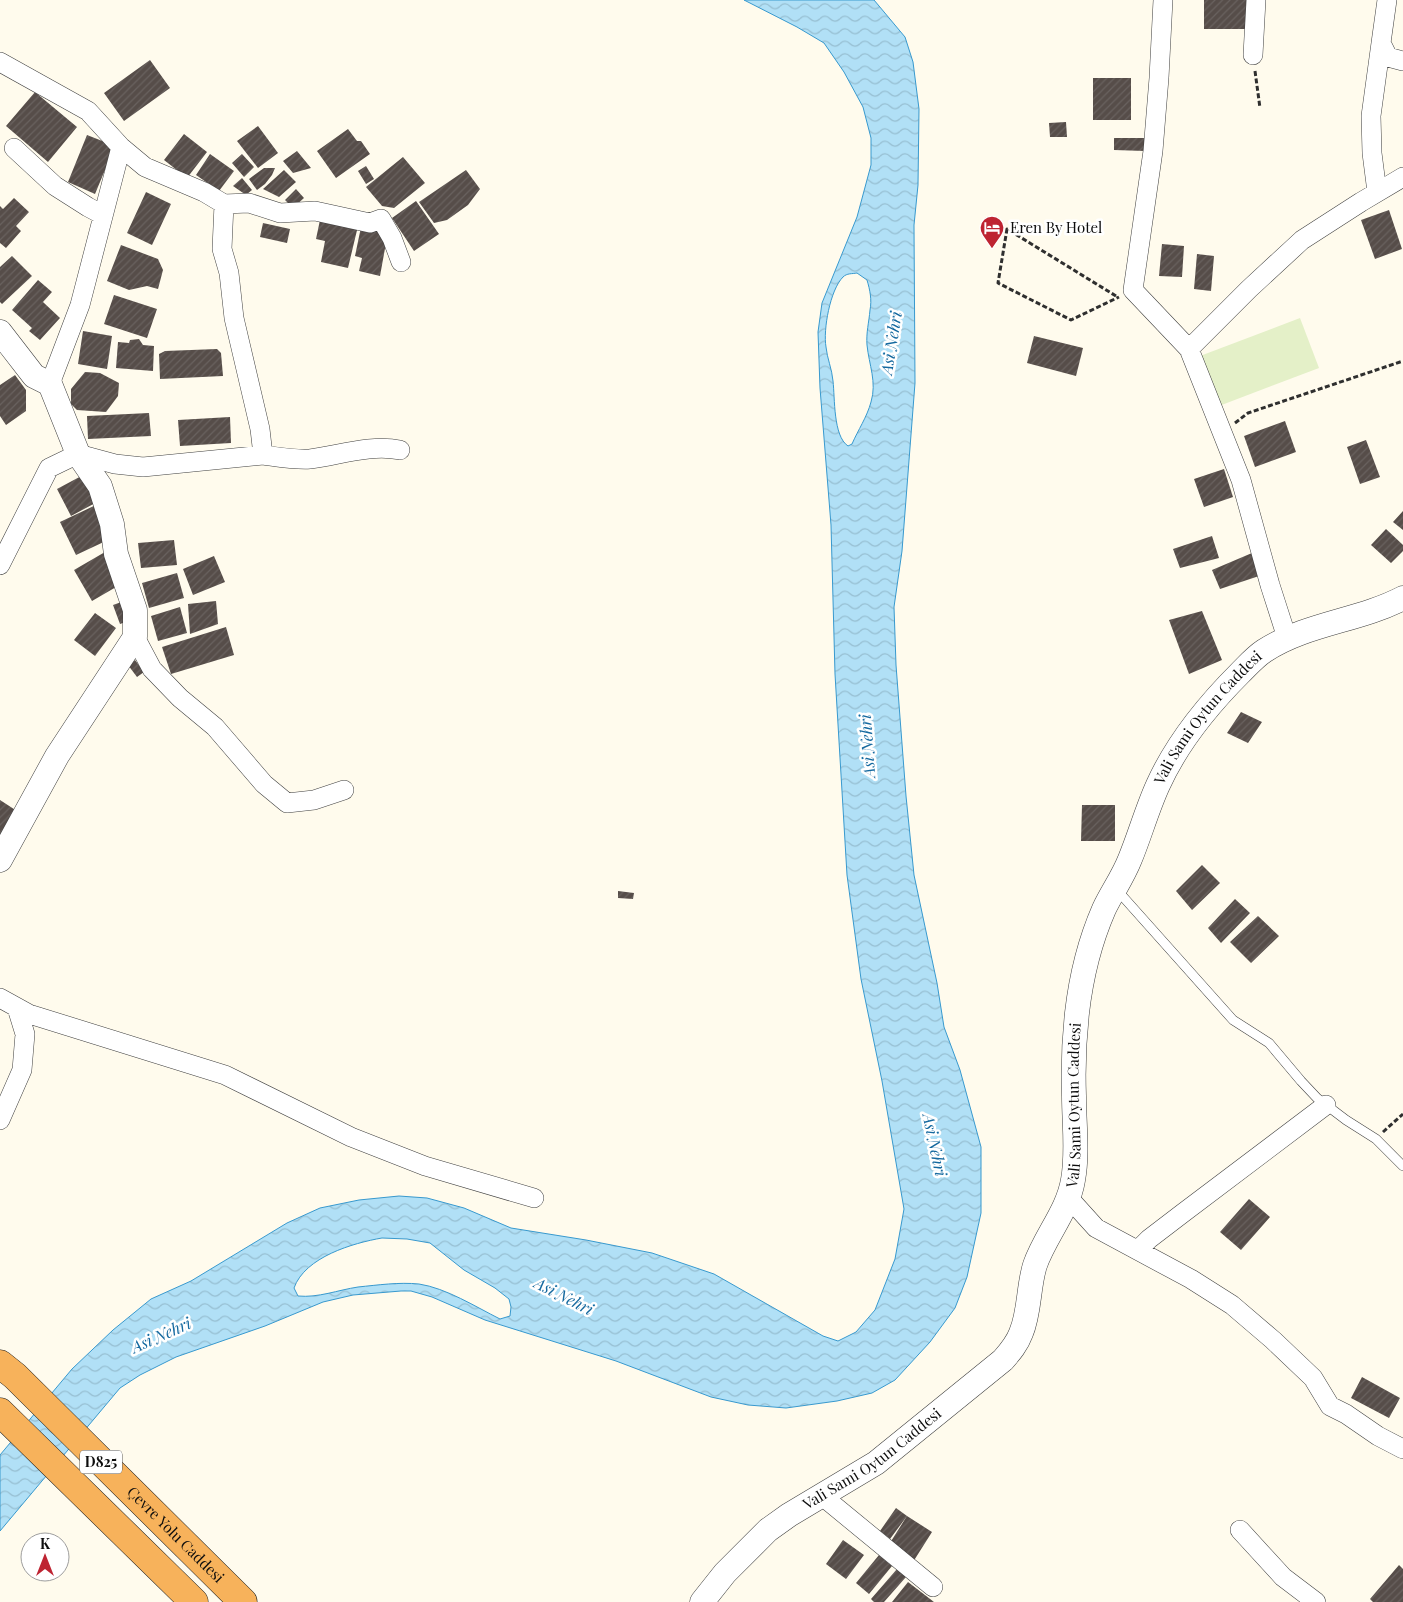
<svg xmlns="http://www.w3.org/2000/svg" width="1403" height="1602" font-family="'Playfair Display',serif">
<defs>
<pattern id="water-waves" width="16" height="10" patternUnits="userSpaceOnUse" patternTransform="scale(1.25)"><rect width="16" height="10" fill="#b1e0f6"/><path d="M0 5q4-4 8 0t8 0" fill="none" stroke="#97bfd2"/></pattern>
<pattern id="building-hatch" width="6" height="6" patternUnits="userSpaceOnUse" patternTransform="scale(1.25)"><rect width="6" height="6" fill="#564d49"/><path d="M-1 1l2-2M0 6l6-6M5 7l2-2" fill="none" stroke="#69625f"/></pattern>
</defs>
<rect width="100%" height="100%" fill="#fffbed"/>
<path fill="#e4f0c8" d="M1300 318 1319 368 1219 406 1200 356Z"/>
<path fill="url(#water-waves)" stroke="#3899ce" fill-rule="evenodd" d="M744 0H874L905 37 913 62 919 109 918 185 914 225 915 383 902 551 894 607 896 665 906 796 914 875 937 983 944 1027 960 1070 981 1147V1213L967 1277 955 1308 930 1342 895 1380 872 1393 837 1401 786 1408 748 1405 711 1397 616 1361 485 1320 432 1297 411 1291H401L353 1295 323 1302 265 1326 176 1357 140 1375 120 1388 0 1531V1455L72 1369 113 1330 151 1299 191 1281 287 1223 320 1208 359 1200 399 1196 427 1198 464 1208 511 1228 586 1240 652 1253 714 1274 823 1336 838 1341 856 1332 875 1310 895 1259 904 1209 882 1081 861 979 847 875 835 674 831 525 820 388 818 332 822 303 857 217 871 165V138L863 107 844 72 824 43 797 27ZM857 273 867 280C870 290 872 300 870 310 869 322 866 333 867 345 869 365 877 382 871 402 867 417 858 430 852 444L848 446C833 436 835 398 833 381 832 369 827 358 826 347 823 330 830 290 843 277 847 273 852 274 857 273ZM382 1238 407 1239 430 1243 464 1270 495 1288 509 1299 511 1307 510 1316 500 1319C476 1307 446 1288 419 1284 399 1282 378 1285 358 1287 338 1290 318 1298 298 1296L294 1288C305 1257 353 1243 382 1238Z"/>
<path fill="url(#building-hatch)" d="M1204 0H1247V29H1204Z
M150 60 170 88 124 121 104 93Z
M1093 78H1131V120H1093Z
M35 92 77 127 48 162 6 126Z
M1066 122 1067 137H1050L1049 123Z
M258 126 278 153 258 168 237 141Z
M348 129 357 141H361L370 154 336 178 317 151Z
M184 134 207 152 187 178 164 160Z
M87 135 115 146 95 194 68 182Z
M1114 138H1145V151L1114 150Z
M297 151 311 168 293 173 283 161Z
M210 154 234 171 219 191 196 175Z
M242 154 254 167 244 177 232 163Z
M403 157 425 183 394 208 382 206 366 187Z
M366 166 374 179 366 184 358 171Z
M264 168H275L272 175 265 184 257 190 249 179Z
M284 170 296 182 279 197 263 189Z
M466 170 480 189 468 205 447 220 434 223 419 202Z
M242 178 252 190 246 195 233 186Z
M296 189 304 198 293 208 285 200Z
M146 192 171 204 152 245 127 233Z
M14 198 29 212 16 226 21 231 6 248 0 243V206L3 209Z
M416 201 439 234 414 251 392 218Z
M1389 210 1402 249 1375 259 1361 220Z
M320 220 358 226 348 268 321 262 325 241 316 239Z
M263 223 290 229 287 243 260 237Z
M361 227 388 232 380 276 359 271 362 258 355 256Z
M1162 244 1184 246 1182 277 1159 276Z
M121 245 158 259 163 270 158 289 147 286 129 290 107 281Z
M1197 254 1214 256 1211 291 1194 289Z
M12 256 32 276 2 304 0 302V267Z
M38 280 52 292 43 302 60 318 40 340 29 331 32 328 12 310Z
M114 295 157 309 147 338 104 324Z
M83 331 112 336 107 369 78 364Z
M1034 336 1083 348 1076 376 1027 363Z
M139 339 143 345 154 346 153 371 116 368 118 342 129 343 130 340Z
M217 349 221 353 223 376 160 379 159 354 165 351Z
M85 372 100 373 119 383 118 396 106 412 77 410 71 404V389Z
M15 375 26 390V411L6 425 0 416V385Z
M149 413 151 436 88 439 87 416Z
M230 417 231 443 180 446 178 420Z
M1285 421 1296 452 1255 467 1244 436Z
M1366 440 1380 477 1360 484 1347 447Z
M1224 469 1233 497 1204 507 1194 479Z
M85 474 99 501 71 516 57 489Z
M98 504 108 540 76 555 60 522Z
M1403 511V530L1393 522Z
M1386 529 1403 545V551L1391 563 1371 545Z
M1212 536 1219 558 1180 568 1173 549Z
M174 540 177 565 141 568 138 543Z
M105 552 123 583 92 601 74 570Z
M1252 553 1259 576 1220 589 1212 570Z
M214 556 225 582 193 595 183 569Z
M177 573 184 598 149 608 142 583Z
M127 600 134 619 120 624 113 605Z
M216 601 218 624 190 634 188 604Z
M180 607 187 633 158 641 151 616Z
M1202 611 1222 660 1189 674 1169 620Z
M95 613 116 628 95 656 74 640Z
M226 627 234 655 171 674 162 647Z
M135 660 144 672 137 677 128 665Z
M1241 712 1262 722 1248 743 1227 733Z
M0 800 20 813 0 842Z
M1082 805H1115V841H1081Z
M1202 865 1220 883 1192 910 1176 891Z
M618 891 634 893 633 899 618 898Z
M1235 899 1250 913 1221 943 1208 928Z
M1258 916 1279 936 1251 963 1230 942Z
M1249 1199 1270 1217 1241 1250 1220 1232Z
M1362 1377 1400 1398 1389 1418 1351 1398Z
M896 1508 907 1516 890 1539 880 1531Z
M907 1516 932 1532 913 1562 888 1546Z
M843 1540 864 1555 846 1579 826 1564Z
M879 1555 892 1566 869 1594 856 1583Z
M1399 1565 1403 1569V1602H1373L1370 1599Z
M897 1569 906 1577 884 1602H874L871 1599Z
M908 1582 934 1602H892Z"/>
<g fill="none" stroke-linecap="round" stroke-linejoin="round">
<defs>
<path id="service" d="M1117 890 1233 1020 1269 1043 1301 1081 1317 1098 1346 1120 1376 1139 1403 1166"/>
<path id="minor" d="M1163 0 1159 78 1153 151 1133 290 1189 349 1241 480 1270 585 1287 638
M1387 0 1381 43 1388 57 1403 61
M1253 55 1256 0
M0 62 88 111 121 147 145 167 204 192 224 204 249 203 280 213 315 211 370 223 381 219 392 238 401 262
M14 148 55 186 88 207 103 215
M1377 192 1372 153 1371 116 1381 43
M1189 349 1249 289 1302 240 1361 202 1403 177
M50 384 80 305 121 147
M263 455C278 457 295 460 310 459 340 455 371 444 400 450
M0 565 49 468 78 454 115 464 143 467 263 455 260 429 234 318 229 273 222 249 224 204
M135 637 152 669 180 698 215 727 264 784 287 803 314 800 344 790
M0 998 29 1014 225 1075 351 1137 425 1166 534 1198
M0 1120 22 1070 25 1034 17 1008
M1068 1197 1096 1228 1191 1279 1232 1305 1273 1340 1313 1378 1330 1406 1346 1414 1378 1436 1403 1449
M1138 1250 1149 1239 1183 1213 1326 1105
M821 1495 933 1587
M1240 1530 1283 1577 1316 1602"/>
<g id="tertiary">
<path d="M0 332 34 376 50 384 78 454 100 486 112 524 116 554 135 610V637L57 756 0 860"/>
<path id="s1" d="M702 1602 725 1573 768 1530 789 1515 876 1463 1003 1360C1010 1352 1017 1344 1021 1333 1030 1312 1028 1287 1035 1265 1045 1236 1068 1211 1073 1180 1078 1153 1074 1124 1074 1096 1073 1069 1074 1040 1077 1013 1081 978 1090 941 1104 909 1112 892 1123 877 1130 859 1140 835 1147 809 1158 785 1177 743 1208 705 1240 673 1248 665 1255 657 1264 651 1307 623 1359 621 1403 598"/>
</g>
<g id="trunk">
<path id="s2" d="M0 1364 15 1376 243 1602"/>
<path d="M0 1412 194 1602"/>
</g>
</defs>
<use href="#service" stroke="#404040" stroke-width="10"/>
<use href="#minor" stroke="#404040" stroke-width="20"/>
<use href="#tertiary" stroke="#404040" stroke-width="25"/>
<use href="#trunk" stroke="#1e1e1e" stroke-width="29"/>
<path stroke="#2f2f2f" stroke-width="3" stroke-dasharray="5 2.5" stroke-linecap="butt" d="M1255 71 1260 108
M1116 296 1007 229 998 283 1071 320 1119 297
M1235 423 1248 413 1403 361
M1383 1132 1403 1114"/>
<use href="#service" stroke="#fff" stroke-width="9"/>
<use href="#minor" stroke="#fff" stroke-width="19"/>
<use href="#tertiary" stroke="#fff" stroke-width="24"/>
<use href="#trunk" stroke="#f7b25b" stroke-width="28"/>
</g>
<defs>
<symbol id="hotel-pin" viewBox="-11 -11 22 30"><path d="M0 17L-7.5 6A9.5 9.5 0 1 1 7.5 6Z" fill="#be2432" stroke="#fff"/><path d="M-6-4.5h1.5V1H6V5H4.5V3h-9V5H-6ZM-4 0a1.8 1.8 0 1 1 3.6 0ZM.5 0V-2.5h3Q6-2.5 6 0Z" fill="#fff"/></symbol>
</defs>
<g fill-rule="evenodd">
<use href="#hotel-pin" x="978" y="214" width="28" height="38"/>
</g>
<g text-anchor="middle" stroke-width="5" stroke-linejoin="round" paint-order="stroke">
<rect fill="#fff" stroke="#565656" stroke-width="1" x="80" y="1450.5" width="42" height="23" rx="4"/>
<g font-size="14" font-weight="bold" fill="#0d0d0d">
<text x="101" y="1467">D825</text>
</g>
<g font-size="15" fill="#0d0d0d" stroke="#fff" text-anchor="start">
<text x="1010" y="233">Eren By Hotel</text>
</g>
<g font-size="15" fill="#0d0d0d" stroke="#fff">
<text dy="5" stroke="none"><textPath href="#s1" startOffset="1079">Vali Sami Oytun Caddesi</textPath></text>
<text dy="5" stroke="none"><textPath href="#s1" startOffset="659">Vali Sami Oytun Caddesi</textPath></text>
<text dy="5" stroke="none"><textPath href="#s1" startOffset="224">Vali Sami Oytun Caddesi</textPath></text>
<text dy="5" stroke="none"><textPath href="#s2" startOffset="245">Çevre Yolu Caddesi</textPath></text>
</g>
<g font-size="16" font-style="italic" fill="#15699f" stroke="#fff">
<text transform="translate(891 343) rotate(-81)" y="6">Asi Nehri</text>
<text transform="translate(867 746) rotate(-94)" y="6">Asi Nehri</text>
<text transform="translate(935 1145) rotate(78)" y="6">Asi Nehri</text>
<text transform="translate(564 1296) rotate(27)" y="6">Asi Nehri</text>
<text transform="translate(161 1335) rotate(-24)" y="6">Asi Nehri</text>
</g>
</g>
<g transform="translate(45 1557)"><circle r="24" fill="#ffffff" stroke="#9e9e9e"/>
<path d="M0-4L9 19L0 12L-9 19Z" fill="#be2432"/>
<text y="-8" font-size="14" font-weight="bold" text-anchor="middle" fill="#0d0d0d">K</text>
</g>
</svg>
